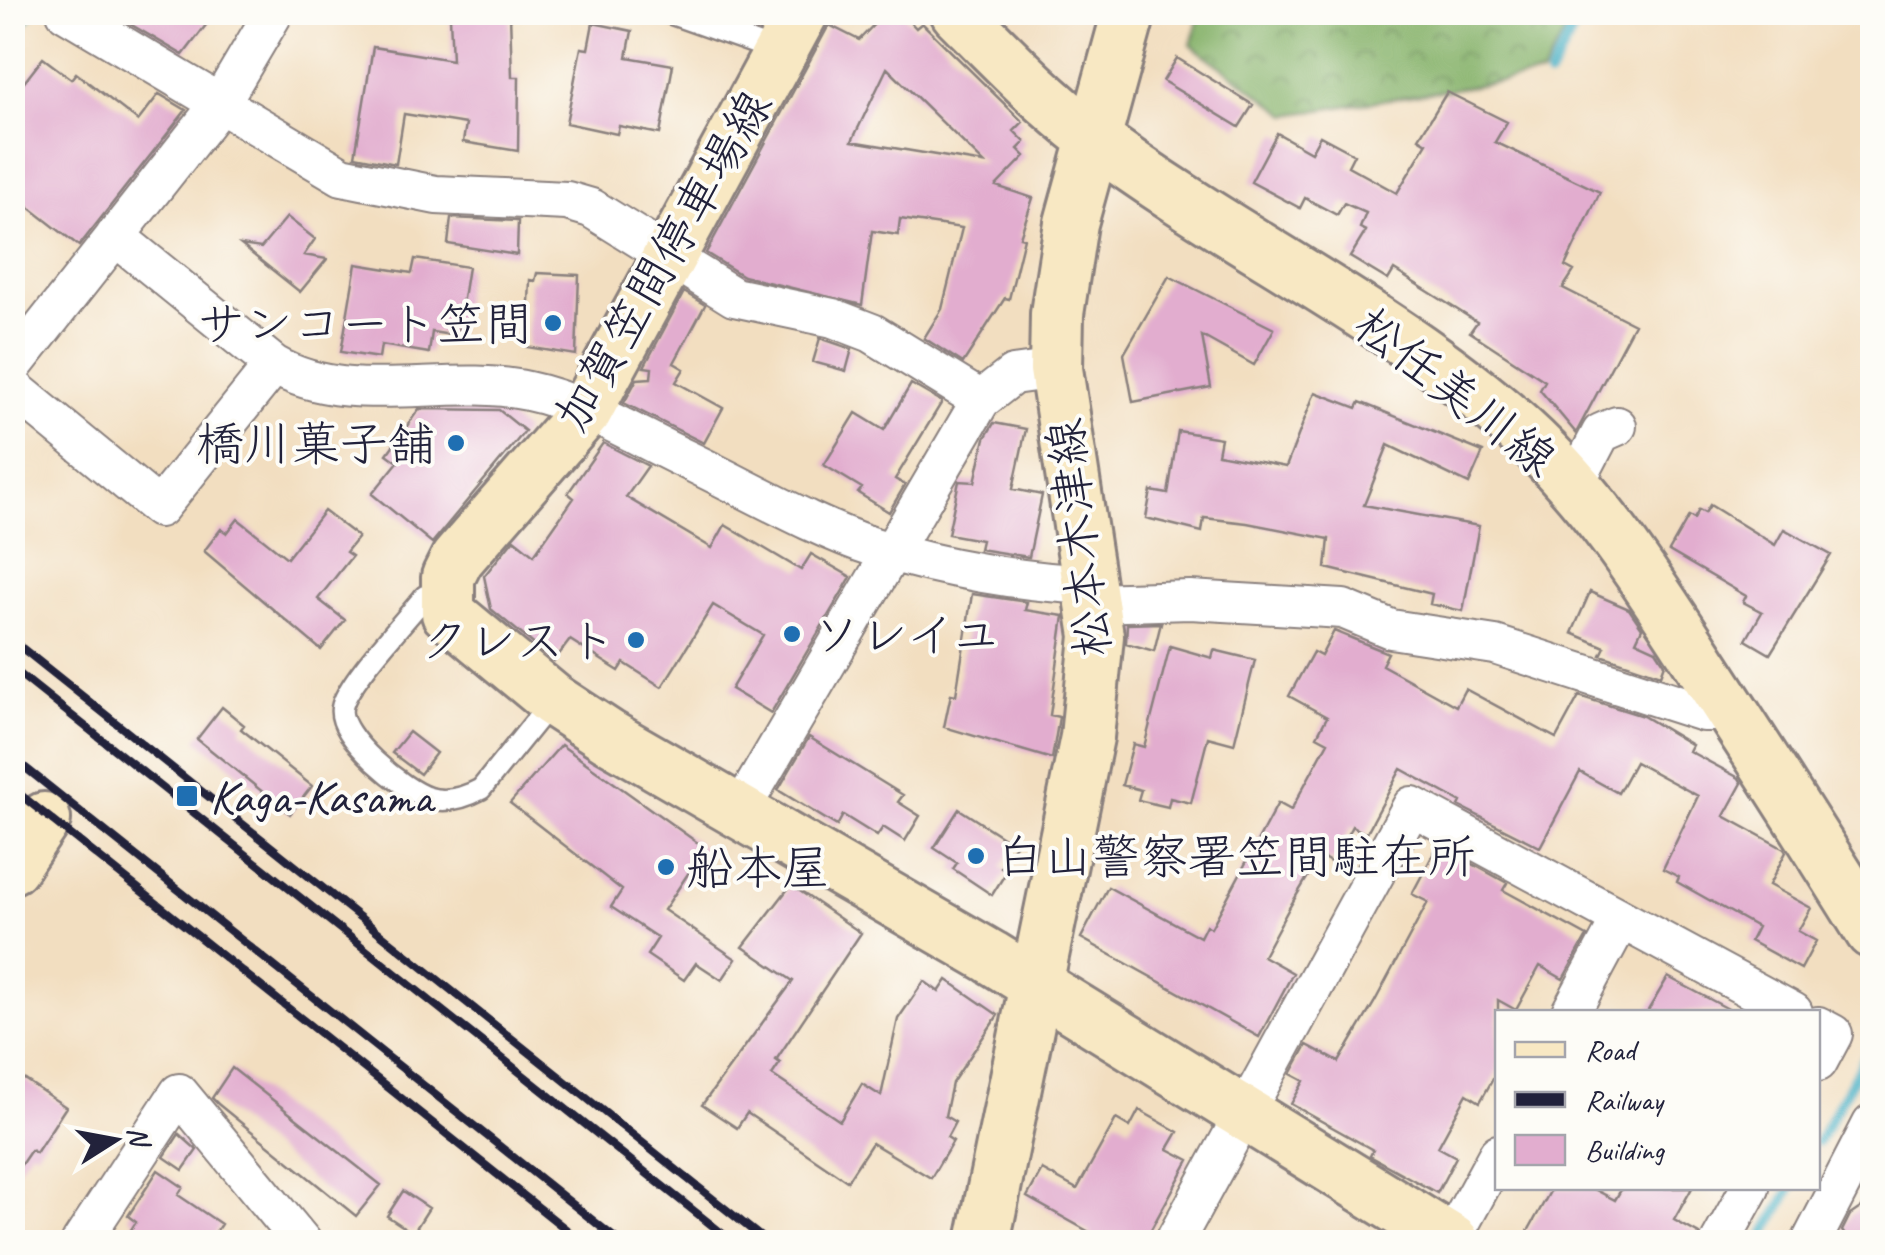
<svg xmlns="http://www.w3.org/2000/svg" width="1885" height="1255" font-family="Caveat,'Klee One',sans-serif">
<defs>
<pattern id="forest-crowns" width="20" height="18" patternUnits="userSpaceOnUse" patternTransform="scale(2.5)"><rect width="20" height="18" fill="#86b26b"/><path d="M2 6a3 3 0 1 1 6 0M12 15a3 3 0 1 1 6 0" fill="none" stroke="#6d9059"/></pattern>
</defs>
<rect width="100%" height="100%" fill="#fdfcf7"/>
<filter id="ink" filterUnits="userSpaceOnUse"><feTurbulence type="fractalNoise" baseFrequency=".01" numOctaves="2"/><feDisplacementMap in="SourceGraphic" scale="20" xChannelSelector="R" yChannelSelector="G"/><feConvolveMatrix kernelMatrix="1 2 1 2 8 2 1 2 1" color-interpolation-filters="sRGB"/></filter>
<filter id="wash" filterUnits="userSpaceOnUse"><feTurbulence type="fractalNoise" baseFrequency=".0048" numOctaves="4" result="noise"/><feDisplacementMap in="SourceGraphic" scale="40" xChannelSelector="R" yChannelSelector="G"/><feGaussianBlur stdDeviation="2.25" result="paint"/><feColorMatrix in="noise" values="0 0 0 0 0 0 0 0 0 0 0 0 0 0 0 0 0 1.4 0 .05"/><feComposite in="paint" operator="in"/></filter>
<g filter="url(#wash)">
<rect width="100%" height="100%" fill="#f2dec0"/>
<path fill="url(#forest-crowns)" stroke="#546a53" stroke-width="2.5" d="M1200 13V12L1576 13 1542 75 1288 115 1191 45Z"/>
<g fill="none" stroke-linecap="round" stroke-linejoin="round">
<path stroke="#44aec3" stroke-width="10" d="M12 36 31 12
M1549 76 1583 12
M1818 1142 1872 1045
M1760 1242 1791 1188"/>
</g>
<g id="blocks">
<path fill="#e2adcf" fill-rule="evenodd" d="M131 12H216L183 55 125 21Z
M886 12H901L916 28 922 23 1023 122 1014 131 1025 142 1018 149 1025 156 996 186 1033 198 1020 237 1024 238 1009 299 1005 298 963 363 924 338 942 309 962 228 900 219 898 235 872 231 862 305 743 276 706 253 829 25 859 40ZM887 68 984 163 852 141Z
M510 14 512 77H519L518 151 463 142 466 124 404 114 396 164 355 156 373 47 452 60 450 17Z
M593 23 632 31 627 57 673 65 660 134 619 126 617 134 566 123 581 48 588 49Z
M43 58 71 79 76 73 138 121 159 94 186 110 79 246 12 194V98Z
M1177 58 1253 105 1239 127 1163 81Z
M1447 92 1507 122 1495 142 1600 192 1565 266 1574 271 1563 288 1634 324 1576 433 1540 390 1545 381 1470 332 1477 322 1394 270 1388 280 1350 257 1366 231 1360 228 1366 213 1344 203 1337 215 1305 198 1300 208 1251 182 1277 133 1311 152 1320 136 1354 154 1348 166 1397 193 1427 143 1419 138Z
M287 217 315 239 304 255 327 259 300 292 241 245 261 248Z
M451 218 518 221 517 255 448 244Z
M415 259 468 267 457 336 432 332 429 353 381 345 379 358 341 352 356 264 412 273Z
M537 273 579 275 576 355 527 347 530 280 535 281Z
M1169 276 1274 329 1254 365 1202 336 1211 387 1133 402 1124 354Z
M684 292 705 305 674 363 684 369 676 382 723 408 704 443 624 403 637 379 651 378 652 368 644 367Z
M820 338 852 349 846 371 813 362Z
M911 384 942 402 895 479 905 485 889 512 858 493 862 488 824 465 856 413 884 430Z
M1315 392 1357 408 1360 402 1483 452 1469 484 1388 445 1364 505 1479 526 1463 611 1430 604 1432 594 1326 568 1329 539 1247 523 1204 518 1202 532 1146 518 1151 491 1168 494 1178 431 1221 438 1218 454 1286 467Z
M419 409 499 410 525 431 432 543 372 494 398 462 387 454Z
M994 423 1026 429 1013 489 1042 495 1029 557 979 549 981 540 948 534 959 481 975 482 985 438Z
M603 443 648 466 626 497 712 548 725 525 801 570 811 554 851 577 771 713 731 689 763 635 713 605 662 687 624 663 619 671 570 640 554 661 491 609 484 576 514 539 534 555 574 498 568 493Z
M1710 505 1775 545 1784 529 1831 555 1770 654 1746 640 1762 612 1743 602 1746 596 1669 551 1689 516 1694 519 1699 510 1705 513Z
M324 511 358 537 346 552 352 556 318 599 345 620 321 650 204 551 221 529 227 533 238 519 287 558Z
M1590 592 1629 609 1642 628 1636 641 1656 650 1665 664 1661 675 1601 655 1605 647 1572 633Z
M972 594 1027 602 1025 610 1064 616 1050 715 1059 717 1052 759 944 727 951 694 956 695Z
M1161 623 1154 651 1126 643 1127 624Z
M1334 631 1388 653 1382 665 1456 706 1465 689 1556 738 1579 696 1643 716 1692 745 1689 751 1739 778 1742 783 1724 816 1784 849 1786 852 1769 885 1811 908 1798 931 1816 941 1801 969 1750 941 1757 927 1677 882 1679 877 1663 869 1698 796 1635 762 1618 793 1580 772 1540 847 1459 806 1461 802 1401 769 1366 834 1352 826 1332 863 1320 856 1289 908 1263 956 1293 973 1259 1037 1081 938 1108 887 1200 937 1206 925 1211 928 1278 803 1291 810 1328 742 1317 736 1327 717 1289 696 1313 652 1321 656Z
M1170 646 1212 658 1214 650 1255 660 1234 744 1208 737 1191 803 1170 798 1168 807 1138 800 1141 790 1122 785 1133 744 1144 747Z
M222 707 244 725 241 729 312 786 290 814 197 739Z
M409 732 436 753 420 774 392 753Z
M809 737 903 795 898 802 920 816 905 841 883 827 877 836 843 815 837 826 778 790Z
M561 745 705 848 664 910 736 959 722 980 696 963 684 980 647 955 658 938 611 907 622 890 510 803Z
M959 809 1015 845 1001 867 1007 871 992 895 953 869 957 863 934 848Z
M1438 845 1507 883 1503 890 1587 936 1563 979 1540 966 1516 1010 1498 1000V1070L1480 1102 1467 1094 1438 1147 1456 1157 1437 1193 1370 1156 1373 1150 1291 1104 1304 1081 1291 1074 1307 1045 1339 1062 1374 1003 1428 902 1412 894Z
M791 885 861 933 776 1060 780 1063 772 1075 840 1121 862 1084 881 1096 898 1019 924 981 939 992 947 980 998 1015 952 1083 945 1116 955 1122 947 1137 953 1141 931 1178 872 1143 847 1181 747 1113 737 1128 702 1105 793 981 743 947Z
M1668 977 1734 1012H1647Z
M232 1068 381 1185 356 1216 218 1104 212 1098Z
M12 1071 66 1107 36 1153 31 1150 12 1178Z
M1139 1110 1178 1132 1168 1149 1189 1160 1144 1242H1085L1091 1233 1027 1197 1042 1170 1077 1189 1116 1119 1130 1127Z
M179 1134 197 1150 183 1170 164 1157Z
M158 1170 183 1187 178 1195 221 1224 209 1242H123L136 1222 128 1216Z
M1552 1188H1592L1615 1200 1622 1188H1692L1674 1220 1699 1234 1698 1242H1522Z
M403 1191 429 1208 413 1233 387 1216Z
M1872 1200V1242H1850L1842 1231 1850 1215Z"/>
</g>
</g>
<g filter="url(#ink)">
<use href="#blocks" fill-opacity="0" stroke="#8a807e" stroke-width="2.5"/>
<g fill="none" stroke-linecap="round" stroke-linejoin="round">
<defs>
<path id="lane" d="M666 12 768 48
M446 598 425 596C407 619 345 684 342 708 337 736 404 791 429 798 447 803 466 797 481 789L552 701"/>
<path id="street" d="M66 12 342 176 436 195 567 201 591 208 734 297 833 318 872 333 981 400
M274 365C350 409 446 373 528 391 581 402 633 434 681 457 741 485 812 527 874 547 941 568 1021 582 1091 585
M12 367 219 105 274 12
M12 387 159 508 274 365 115 236
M1574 485 1601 433 1617 426
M1093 603 1190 600 1343 609 1391 629 1495 645 1703 712H1732
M741 809 981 400 1013 375 1056 369
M1571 1012 1621 919
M1818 1026 1833 1034 1818 1062
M81 1242 179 1093 302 1242
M1174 1242 1412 806 1793 1012
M1450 1242 1498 1154
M1720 1242 1750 1188
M1811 1242 1872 1124"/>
<path id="secondary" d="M802 12 585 412 457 559 448 577V613L553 700 608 736 991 957 1453 1242
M957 12C1000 55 1042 99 1090 136 1229 241 1392 314 1521 431 1594 497 1648 582 1701 664 1759 753 1816 842 1872 932
M12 867 44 819
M983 1242 1087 737 1097 636 1056 369 1057 314 1071 223 1129 12"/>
</defs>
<use href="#lane" stroke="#8a807e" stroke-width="25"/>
<use href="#street" stroke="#8a807e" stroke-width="42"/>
<use href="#secondary" stroke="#8a807e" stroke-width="58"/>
<use href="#lane" stroke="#fff" stroke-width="20"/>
<use href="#street" stroke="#fff" stroke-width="38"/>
<use href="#secondary" stroke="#f8e8c3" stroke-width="52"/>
<path stroke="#22223b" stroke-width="8" d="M12 640 767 1242
M12 668 733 1242
M12 757 620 1242
M12 788 582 1242"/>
</g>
</g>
<g fill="#1f6fb2" stroke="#fdfcf7" stroke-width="4">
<circle cx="553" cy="323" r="10"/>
<circle cx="456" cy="443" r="10"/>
<circle cx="792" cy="634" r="10"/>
<circle cx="636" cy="640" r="10"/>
<rect x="175" y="784" width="24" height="24" rx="5"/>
<circle cx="976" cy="856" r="10"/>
<circle cx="666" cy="867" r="10"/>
</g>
<g text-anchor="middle" stroke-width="8" stroke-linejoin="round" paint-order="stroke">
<g font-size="48" fill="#22223b" stroke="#fdfcf7">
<text transform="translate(662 260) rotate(-60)" y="17">加賀笠間停車場線</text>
<text transform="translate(1456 391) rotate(38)" y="17">松任美川線</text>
<text transform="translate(1078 538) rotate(-97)" y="17">松本木津線</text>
</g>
<g font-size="48" fill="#22223b" stroke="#fdfcf7" text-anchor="start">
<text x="533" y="340" text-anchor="end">サンコート笠間</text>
<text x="436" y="460" text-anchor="end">橋川菓子舗</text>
<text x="812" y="651">ソレイユ</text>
<text x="616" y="657" text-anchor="end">クレスト</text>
<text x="210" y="813">Kaga-Kasama</text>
<text x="996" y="873">白山警察署笠間駐在所</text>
<text x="686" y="884">船本屋</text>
</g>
</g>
<rect width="1885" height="1255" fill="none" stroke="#fdfcf7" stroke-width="50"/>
<rect x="1495" y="1010" width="325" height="180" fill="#fdfcf7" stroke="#a5a5ac" stroke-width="2.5"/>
<rect x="1515" y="1042" width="50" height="15" fill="#f8e8c3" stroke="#a5a5ac" stroke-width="2.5"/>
<text x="1585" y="1060" font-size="30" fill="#22223b">Road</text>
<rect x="1515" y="1092" width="50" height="15" fill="#22223b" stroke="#a5a5ac" stroke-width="2.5"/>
<text x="1585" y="1110" font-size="30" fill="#22223b">Railway</text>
<rect x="1515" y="1135" width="50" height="30" fill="#e2adcf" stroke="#a5a5ac" stroke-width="2.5"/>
<text x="1585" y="1160" font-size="30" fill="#22223b">Building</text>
<g transform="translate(115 1140) rotate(79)" stroke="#fdfcf7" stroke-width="8" paint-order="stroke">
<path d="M0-8L18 38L0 25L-18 38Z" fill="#22223b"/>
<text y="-15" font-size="28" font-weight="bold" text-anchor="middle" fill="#22223b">N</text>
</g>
</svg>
